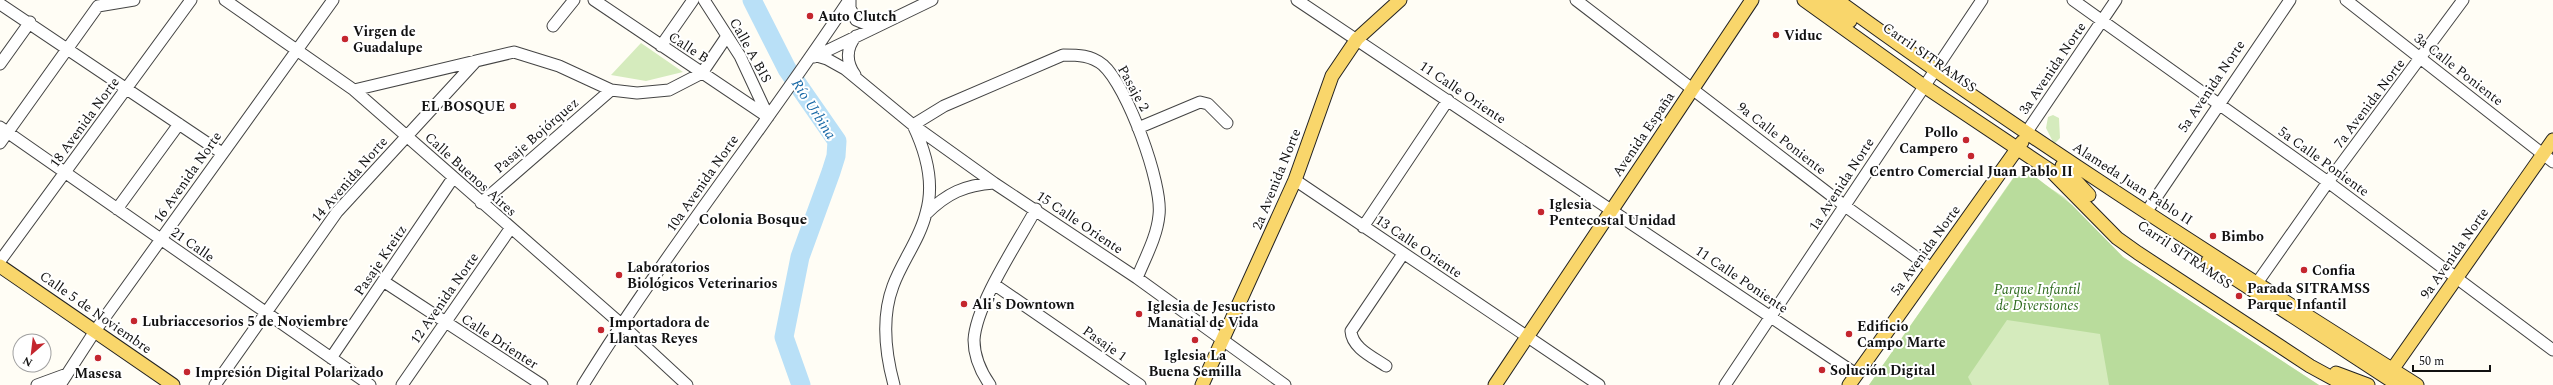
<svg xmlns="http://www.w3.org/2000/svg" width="2553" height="385" font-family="Spectral,serif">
<rect width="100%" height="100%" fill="#fffdf5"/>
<path fill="#d5ebbd" d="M641 43 683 72 646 81 611 75Z
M2053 115 2059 118 2060 138 2054 144 2046 128 2048 117Z
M2027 173 2064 197 2123 257 2319 385H1869L2013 178Z"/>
<path fill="#b9dc9c" d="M2033 175 2072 205 2123 257 2319 385H2109L2100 334 2007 320 1968 377 1972 385H1869L2015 176Z"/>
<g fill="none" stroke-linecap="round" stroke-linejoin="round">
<path stroke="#b9e0f7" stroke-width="19" d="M752 0 787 69 837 141 836 156 831 172 800 257 784 337 801 385"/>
<defs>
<path id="minor" d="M225 0 354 90 621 324 687 385
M594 0 768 117
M704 0 740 56 768 116
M850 0V8L856 20 873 27
M1297 0 1856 374
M1576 0 1845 206 1931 268
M2073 0 2328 182 2553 350
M2346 0 2553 162
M0 4 222 153
M553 26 574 0
M661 46 693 0
M817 56 827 59 845 69 913 125 994 183 1137 278 1285 385
M814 57 932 0
M0 64 30 22
M855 75C846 62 846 48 856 36
M354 90 514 52 559 66 611 90 637 93 669 90 702 73 727 36
M0 127 370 385
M1138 128 1200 102 1208 104 1227 123
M2026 133 2116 0
M0 143 98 6 134 0
M1295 180 1599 385
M481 203 611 90
M117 209 179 124
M2147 211 2290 0
M926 214C947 193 965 185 994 183
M1363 227 1448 100
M0 261 191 0
M383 281 542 385
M2257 283 2328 182 2463 0
M995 285 1140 385
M331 358 453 178
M1386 366C1373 357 1352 348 1351 331L1403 254
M37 385 67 374
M60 385 95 331 333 0
M215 385 337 212 476 61
M402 385 510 229
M583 385C665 252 763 130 849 0
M894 385C885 352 881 318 893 286 902 261 920 239 926 213 935 183 926 152 913 125L944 106 1063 55C1078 55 1091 55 1103 65 1127 86 1163 184 1159 215 1157 237 1145 258 1137 278
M990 385C981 372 974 356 974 340 976 304 1018 242 1036 209
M1725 385 1982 0"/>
<path id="major" d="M1804 0 1924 86 2051 171 2117 238 2138 253 2310 366 2345 385
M1821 0 1850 21
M1837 0C2024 136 2220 261 2417 385
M2062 166 2089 195
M2208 261 2398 385
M0 266 173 385
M2336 373 2368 385
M2387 377 2553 140
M1202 385 1295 180 1332 76 1357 39 1400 0
M1495 385 1752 0
M1849 385 2022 142"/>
</defs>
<use href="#minor" stroke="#444" stroke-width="13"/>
<use href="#major" stroke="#222" stroke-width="15"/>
<use href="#minor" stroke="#fff" stroke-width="11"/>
<use href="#major" stroke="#f9d66b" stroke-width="13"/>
</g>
<g fill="#c4262e" stroke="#fff" stroke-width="1.5">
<circle cx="810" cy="16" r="4"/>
<circle cx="1776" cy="35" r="4"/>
<circle cx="345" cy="39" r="4"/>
<circle cx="513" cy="106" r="4"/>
<circle cx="1966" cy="140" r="4"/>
<circle cx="1971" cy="156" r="4"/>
<circle cx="1541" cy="212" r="4"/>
<circle cx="2213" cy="236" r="4"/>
<circle cx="2304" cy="270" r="4"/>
<circle cx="619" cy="275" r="4"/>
<circle cx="2239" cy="296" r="4"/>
<circle cx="964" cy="304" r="4"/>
<circle cx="1139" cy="314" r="4"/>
<circle cx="134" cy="321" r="4"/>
<circle cx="601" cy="330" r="4"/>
<circle cx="1849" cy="334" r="4"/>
<circle cx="1195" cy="340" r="4"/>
<circle cx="98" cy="358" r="4"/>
<circle cx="1822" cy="370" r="4"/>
<circle cx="187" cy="372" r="4"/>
</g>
<g text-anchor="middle" stroke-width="4" stroke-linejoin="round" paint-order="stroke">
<g font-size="14" font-weight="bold" fill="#111" stroke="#fff" text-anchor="start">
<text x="818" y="21">Auto Clutch</text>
<text x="353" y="36">Virgen de<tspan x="353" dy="16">Guadalupe</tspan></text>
<text x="1784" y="40">Viduc</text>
<text x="505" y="111" text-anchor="end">EL BOSQUE</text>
<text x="1958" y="137" text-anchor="end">Pollo<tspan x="1958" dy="16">Campero</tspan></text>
<text x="1971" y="176" text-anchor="middle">Centro Comercial Juan Pablo II</text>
<text x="1549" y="209">Iglesia<tspan x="1549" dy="16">Pentecostal Unidad</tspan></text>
<text x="2221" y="241">Bimbo</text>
<text x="627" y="272">Laboratorios<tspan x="627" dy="16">Biológicos Veterinarios</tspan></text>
<text x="2312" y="275">Confia</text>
<text x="2247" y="293">Parada SITRAMSS<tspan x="2247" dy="16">Parque Infantil</tspan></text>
<text x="972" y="309">Ali's Downtown</text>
<text x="1147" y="311">Iglesia de Jesucristo<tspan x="1147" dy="16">Manatial de Vida</tspan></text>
<text x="142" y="326">Lubriaccesorios 5 de Noviembre</text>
<text x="609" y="327">Importadora de<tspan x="609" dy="16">Llantas Reyes</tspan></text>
<text x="1857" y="331">Edificio<tspan x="1857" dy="16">Campo Marte</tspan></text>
<text x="1195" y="360" text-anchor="middle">Iglesia La<tspan x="1195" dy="16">Buena Semilla</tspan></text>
<text x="1830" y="375">Solución Digital</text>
<text x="195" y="377">Impresión Digital Polarizado</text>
<text x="98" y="378" text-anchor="middle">Masesa</text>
</g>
<g font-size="14" fill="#111" stroke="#fff">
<text transform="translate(689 47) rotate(33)" y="5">Calle B</text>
<text transform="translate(751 50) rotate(61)" y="5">Calle A BIS</text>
<text transform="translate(1930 57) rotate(35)" y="5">Carril SITRAMSS</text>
<text transform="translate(2052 68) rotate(-56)" y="5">3a Avenida Norte</text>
<text transform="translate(2459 69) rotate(38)" y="5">3a Calle Poniente</text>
<text transform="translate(2211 86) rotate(-56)" y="5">5a Avenida Norte</text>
<text transform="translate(1134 88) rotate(61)" y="5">Pasaje 2</text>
<text transform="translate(1463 92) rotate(34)" y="5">11 Calle Oriente</text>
<text transform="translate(2369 103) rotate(-53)" y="5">7a Avenida Norte</text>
<text transform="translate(84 122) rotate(-54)" y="5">18 Avenida Norte</text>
<text transform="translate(1643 134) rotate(-56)" y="5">Avenida España</text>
<text transform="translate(536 135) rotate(-41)" y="5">Pasaje Bojórquez</text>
<text transform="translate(1782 138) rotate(38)" y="5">9a Calle Poniente</text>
<text transform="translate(2324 161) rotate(36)" y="5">5a Calle Poniente</text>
<text transform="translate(471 174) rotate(42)" y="5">Calle Buenos Aires</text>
<text transform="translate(187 177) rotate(-55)" y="5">16 Avenida Norte</text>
<text transform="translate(349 179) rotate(-49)" y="5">14 Avenida Norte</text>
<text transform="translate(1276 179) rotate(-68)" y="5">2a Avenida Norte</text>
<text transform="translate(702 183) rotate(-55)" y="5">10a Avenida Norte</text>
<text transform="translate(2133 183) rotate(33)" y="5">Alameda Juan Pablo II</text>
<text transform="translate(1841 184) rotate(-57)" y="5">1a Avenida Norte</text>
<text transform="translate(1080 222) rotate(34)" y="5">15 Calle Oriente</text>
<text transform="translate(193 244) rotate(35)" y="5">21 Calle</text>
<text transform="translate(1419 246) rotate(34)" y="5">13 Calle Oriente</text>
<text transform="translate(1925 250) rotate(-54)" y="5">5a Avenida Norte</text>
<text transform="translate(2454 253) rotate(-55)" y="5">9a Avenida Norte</text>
<text transform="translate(2185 254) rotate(34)" y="5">Carril SITRAMSS</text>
<text transform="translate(380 260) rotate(-56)" y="5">Pasaje Kreitz</text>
<text transform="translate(1742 279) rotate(34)" y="5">11 Calle Poniente</text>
<text transform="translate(444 298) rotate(-55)" y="5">12 Avenida Norte</text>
<text transform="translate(96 312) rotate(35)" y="5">Calle 5 de Noviembre</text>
<text transform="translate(500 341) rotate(33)" y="5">Calle Drienter</text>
<text transform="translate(1105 343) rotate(35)" y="5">Pasaje 1</text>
</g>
<g font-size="14" font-style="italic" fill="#2f6b1f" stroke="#fff">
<text x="2037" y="294">Parque Infantil<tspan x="2037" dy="16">de Diversiones</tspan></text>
</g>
<g font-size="15" font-style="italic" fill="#1768a6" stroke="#fff">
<text transform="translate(814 109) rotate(57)" y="5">Río Urbina</text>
</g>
<g font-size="15" font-weight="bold" fill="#111" stroke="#fff">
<text x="753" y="224">Colonia Bosque</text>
</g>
</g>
<g transform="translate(32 353) rotate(208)"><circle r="19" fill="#ffffff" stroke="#a0a0a0"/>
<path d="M0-3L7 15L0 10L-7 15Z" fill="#c4262e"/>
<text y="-6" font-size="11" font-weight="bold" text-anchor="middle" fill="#111111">N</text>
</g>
<path d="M2413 365v6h77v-6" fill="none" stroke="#111111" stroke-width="2"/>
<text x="2419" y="365" font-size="12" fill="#111111" stroke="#ffffff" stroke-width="3" paint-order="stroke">50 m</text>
</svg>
